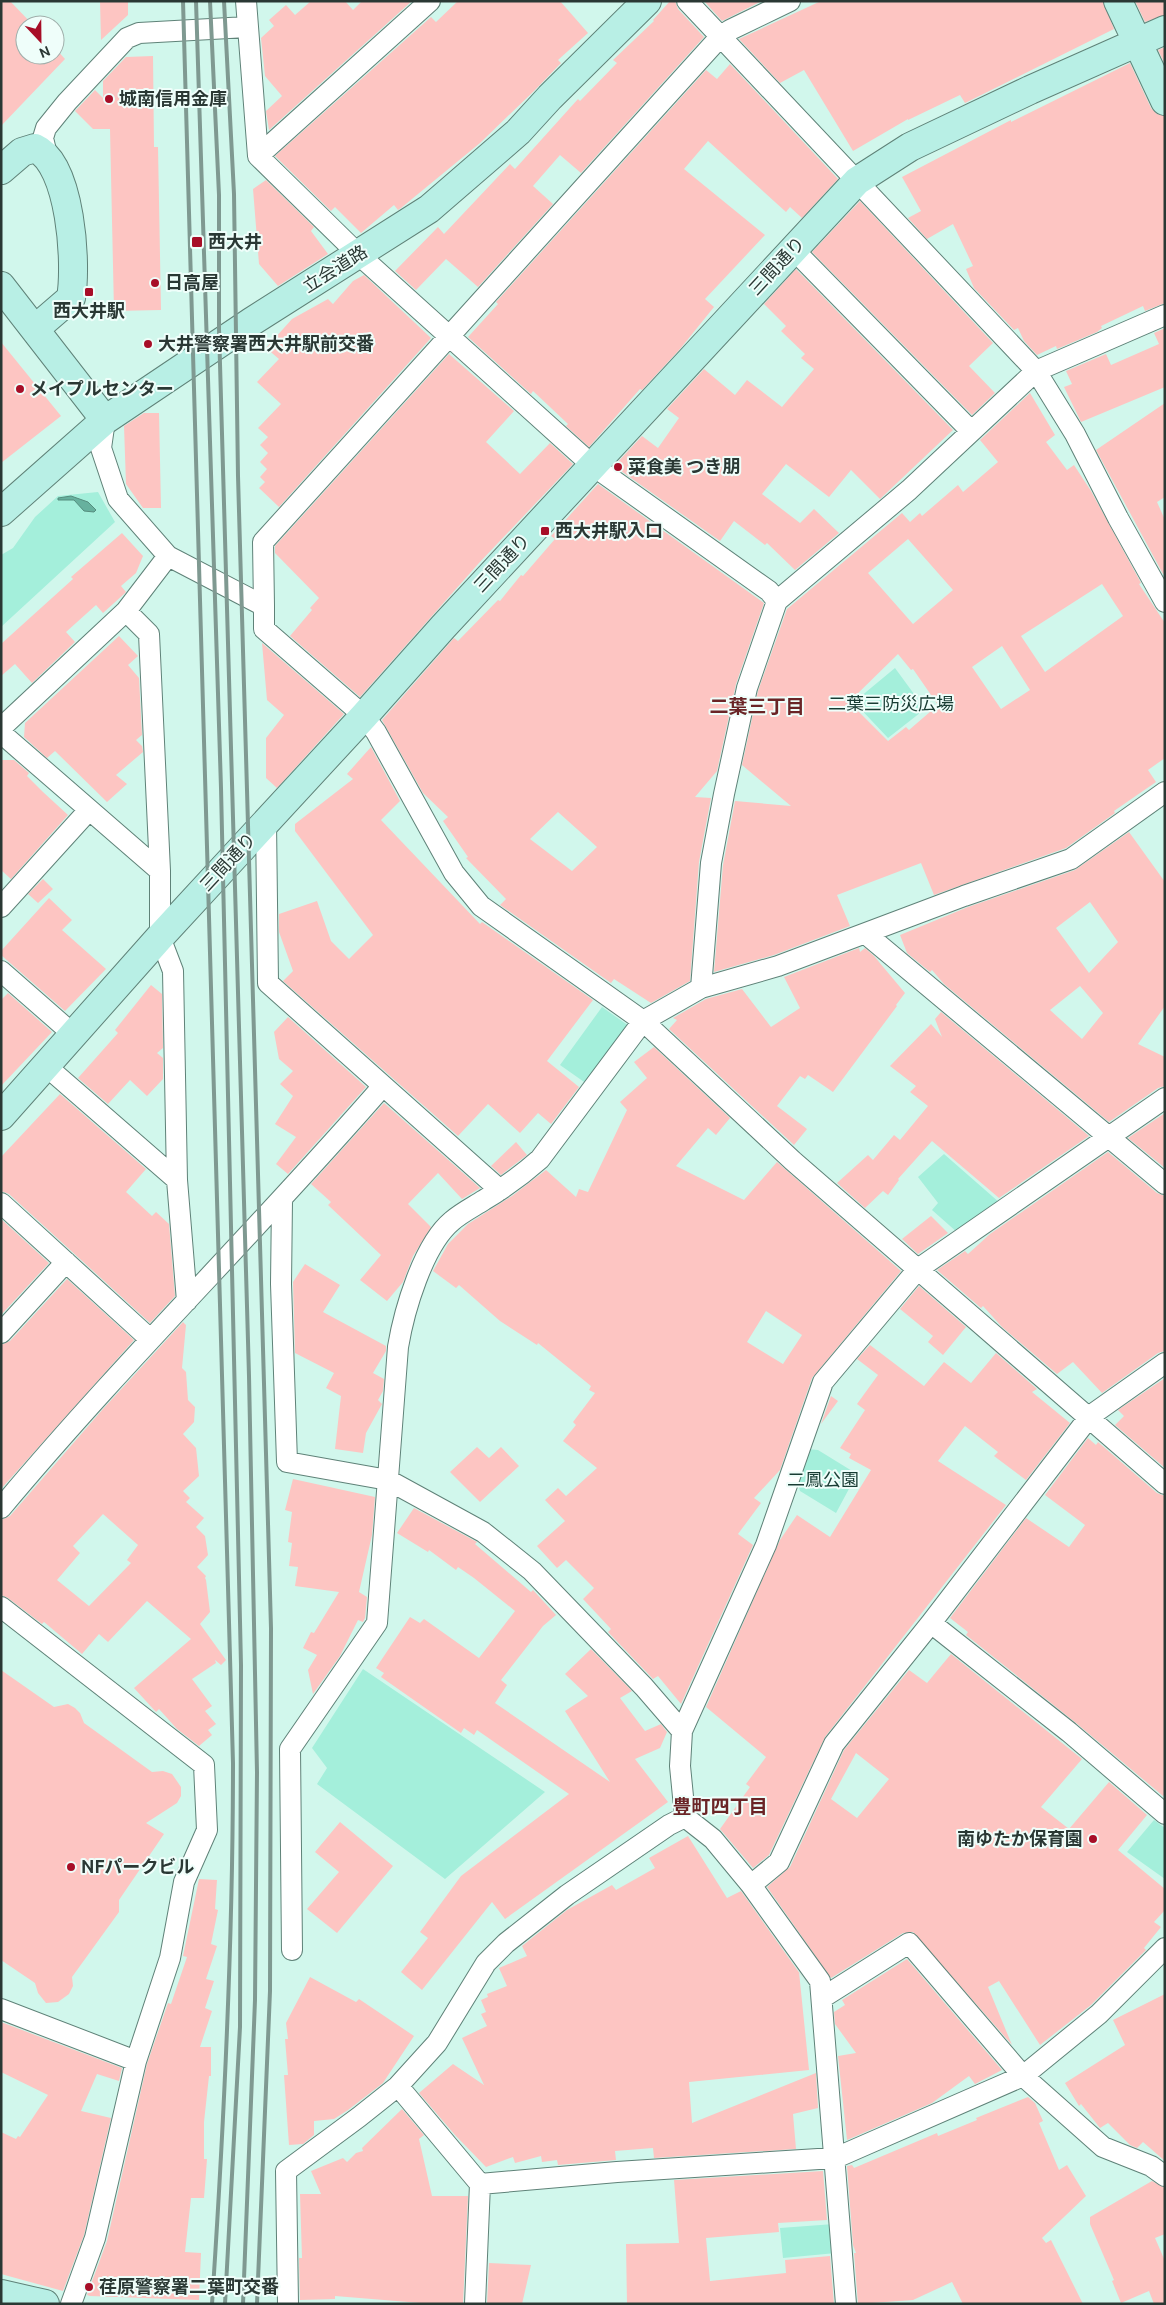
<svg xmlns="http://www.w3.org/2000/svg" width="1166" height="2305" font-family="Ubuntu,'Noto Sans JP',sans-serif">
<rect width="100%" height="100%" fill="#d1f7ec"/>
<path fill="#a4efdb" d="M98 492 115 522 1 627V555L13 548 35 517 58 496Z
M895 668 925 709 888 738 854 702Z
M602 1007 629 1026 587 1084 560 1065Z
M944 1154 1000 1203 958 1233 932 1210 938 1203 918 1177Z
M807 1449 818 1450 857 1474 836 1513 800 1491 796 1477Z
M363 1669 545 1792 445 1879 317 1784 327 1768 312 1748Z
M1154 1820 1165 1828V1879L1127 1852Z
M834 2224 836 2253 783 2258 780 2228Z"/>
<path fill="#67b19e" stroke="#558d7e" d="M71 496 88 502 96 510 94 512 84 511 74 500H58V498Z"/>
<path fill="#fdc5c2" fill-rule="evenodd" d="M1 1H10L33 25H25V55H55V48L65 59 1 126Z
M100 1H128V15L101 40Z
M311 1H345L353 10 362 1H412L269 130 266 111 282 96 265 76 261 38 274 26 269 20 286 5 295 15Z
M458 1H560L588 33 558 60 561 63 534 91 480 143 401 208 398 210 394 205 361 233 335 207 331 211 275 156 431 17 436 22Z
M670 1H675L678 9 704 37 581 173 560 155 533 186 553 204 478 287 446 259 416 290 395 271 438 227 444 234 510 164 515 169 578 99 580 101 617 63 613 60 654 21 653 20Z
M704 1H762L722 21Z
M821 1H1103L1114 29 965 103 960 95 908 120V119L853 151 804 70 780 83 739 39Z
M1135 1H1165V15L1145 22Z
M1165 47V64L1158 50Z
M153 56 154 147H158L161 310 114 311 110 129H93L75 111 95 90 103 98V81L126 57Z
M1130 63 1151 108 1157 114 1165 116V303L1145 311 1143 306 1101 326 1102 328 1097 332 1057 349 1056 346 1037 355 1024 341 1018 328 1014 330 974 288 966 269 973 266 953 224 927 239 908 218 921 211 902 177 1011 120V122Z
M730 64 838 179 802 218 790 207 786 212 708 141 684 169 765 235 705 299 714 307 680 349 642 390 640 389 589 447 566 426 568 424 533 391 531 394 468 337 498 304 496 302 706 70 717 79Z
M266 180 314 227 311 231 328 254 278 286 259 264 253 189Z
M860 201 993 343 969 366 995 393 972 415 812 252Z
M796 269 953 430 880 499 851 470 829 497 786 464 762 494 800 523 814 509 839 533 795 570 767 543 765 545 734 521 720 541 614 466 642 436 658 448 679 418 667 409 704 369 735 395 747 380 782 407 814 369 801 358 805 354 781 331 786 326 764 304Z
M364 275 431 338 279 507 259 488 265 482 260 477 267 469 260 462 268 453 260 445 268 437 258 428 281 404 257 382 279 359 266 348 292 319 328 299 333 304 353 281Z
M1165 328V387L1081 422 1064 387 1072 384 1066 371 1106 354 1111 365 1159 344 1154 333Z
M1 342 61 416 1 463Z
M449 354 514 411 486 442 520 474 550 443 573 464 479 563 360 697 290 636 312 610 310 608 319 598 275 553V546Z
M1030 393 1055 435 1046 442 1067 470 1074 465 1091 491 1141 583 1139 584 1165 623V758L1148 770 1156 782 1114 811 1115 813 1066 848 934 895 921 863 837 895 850 926 774 955 714 972 723 865 735 801 791 806 742 765 758 691 787 609 902 513 910 522 920 513 922 516 958 485 963 492 998 462 980 440ZM908 539 953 590 913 624 868 573ZM1102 584 1123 616 1045 672 1021 636ZM1002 646 1030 690 1001 709 972 667ZM898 654 911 670 913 669 938 705 909 730 906 727 888 741 849 702Z
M1165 403V497L1157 502 1165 520V573L1163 574 1096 450Z
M144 413H159L161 508H143L126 484 124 426Z
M598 484 764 603 736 684 717 771 695 797 711 798 699 862 690 981 651 1003 614 979 611 983 500 905 506 899 466 858 468 857 443 821 448 817 423 793 382 720 454 638 458 641 498 600 500 601 521 575 523 576 555 539 551 536ZM558 812 597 847 572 871 530 839Z
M122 533 143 556 136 573 121 586 126 592 124 594 103 613 96 605 66 632 75 642 32 683 15 664 1 676V644L73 579 71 577Z
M119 636 138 656 128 665 139 678 142 735 136 740 142 746 143 752 116 775 127 784 107 802 55 751 47 758 24 737 25 723Z
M262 643 344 714 277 788 266 778V738L284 715 267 700Z
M371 747 400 801 381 820 480 924 482 922 593 1000 547 1061 579 1087 551 1124 538 1113 520 1133 488 1104 458 1136 283 981 293 971 279 932V914L317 901 331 941 349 959 373 935 295 831V824L353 779 347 774Z
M1 760H14L29 773 27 776 43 792 68 815 11 879 1 870Z
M1129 832 1165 882V1006L1138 1044 1165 1057V1086L1158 1088 1109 1122 944 984 932 970 930 972 907 953 900 935 968 907 1075 870ZM1090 902 1118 942 1089 973 1056 928ZM1080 986 1103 1013 1082 1039 1050 1010Z
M43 879 53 889 38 903 28 894Z
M49 898 72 920 62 930 106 969 65 1011 1 955V951Z
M859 948 860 952 865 948 874 956 905 993 896 1005 897 1006 833 1092 808 1075 805 1079 800 1076 777 1106 807 1129 794 1145 669 1029 677 1020 673 1018 706 999 742 989 771 1027 800 1008 784 977Z
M151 985 162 994 163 1048 157 1053 163 1058V1079L147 1096 130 1080 108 1104 78 1078 118 1033 115 1030Z
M8 993 52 1032 1 1086V1000Z
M941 1012 1089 1136 999 1198 932 1141 898 1179 899 1180 888 1195 883 1191 865 1208 837 1183 868 1155 873 1160 894 1135 900 1140 928 1106 910 1092 916 1086 890 1066 931 1024 942 1037 935 1019Z
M288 1017 366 1087 288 1174 276 1164 296 1137 275 1124 293 1096 280 1084 293 1071 279 1059 274 1032Z
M654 1047 730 1118 716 1135 708 1128 676 1166 744 1200 777 1162 901 1271 812 1378 780 1470 754 1498 761 1503 738 1534 753 1545 681 1704 658 1676 653 1679 608 1632 611 1629 583 1599 594 1588 566 1560 557 1568 537 1546 565 1521 545 1500 558 1488 566 1496 597 1468 563 1441 576 1425 573 1422 595 1393 589 1390 591 1386 538 1343 537 1345 500 1321 459 1285 456 1288 433 1271 448 1244 468 1224 512 1196 546 1170 576 1197 579 1189 588 1192 627 1110 620 1102 647 1078 634 1062ZM766 1311 802 1335 783 1364 747 1342Z
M60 1094 146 1169 126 1192 152 1216 156 1212 169 1224 175 1296 150 1323 9 1194 1 1191V1157Z
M384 1103 480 1188 462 1199 438 1173 408 1204 431 1227 413 1256 403 1282 387 1301 360 1280 381 1255 328 1205 331 1202 311 1184Z
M1165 1113V1168L1128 1138Z
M516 1142 527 1155 501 1175 491 1166Z
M1108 1152 1157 1193 1165 1196V1351L1158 1353 1102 1393 1073 1362 1057 1374 1002 1327 983 1306 981 1308 937 1270 965 1251 968 1254 990 1234Z
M931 1216 948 1233 918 1254 902 1239Z
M1 1219 49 1263 1 1315Z
M305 1264 340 1285 323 1312 386 1346V1351L373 1373 384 1379 383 1391 378 1400 382 1404 366 1433 363 1453 335 1449 341 1396 326 1388 334 1373 295 1353 293 1282Z
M67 1279 134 1340 1 1489V1345L10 1341Z
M919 1286 966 1327 943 1355 928 1342 933 1336 900 1309Z
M183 1322 186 1325 182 1368 186 1372 188 1400 195 1407 194 1422 183 1434 196 1448 199 1476 183 1491 190 1498 186 1502 204 1518 196 1527 205 1536 208 1555 197 1567 206 1576 205 1578 206 1580 210 1612 200 1624 226 1660 221 1665 215 1660 216 1663 192 1679 212 1706 205 1711 216 1724 208 1730 212 1735 199 1746 177 1729 159 1709 156 1712 134 1688 191 1639 147 1601 108 1642 99 1634 82 1654 44 1622 42 1624 8 1598 1 1595V1520L10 1516 103 1409ZM103 1514 138 1545 127 1560 131 1563 89 1606 57 1580 80 1553 73 1546Z
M870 1345 924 1386 944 1362 971 1383 996 1353 1037 1389 1032 1392 1070 1423 1026 1480 994 1456 998 1452 965 1426 938 1461 1006 1505 825 1737 769 1855 753 1868 720 1829 750 1787 746 1784 766 1757 706 1707 780 1540 797 1515 830 1537 871 1470 849 1458 851 1454 840 1448 865 1410 857 1404 878 1375 857 1359Z
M1165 1378V1468L1115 1425 1124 1416 1118 1410Z
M831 1396 838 1401 821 1424Z
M1088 1438 1096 1445 1098 1442 1157 1493 1165 1496V1794L1163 1796 1076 1723 966 1635 968 1632 950 1618 1026 1518 1069 1547 1085 1525 1045 1495Z
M477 1447 489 1458 501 1447 519 1466 480 1502 450 1472Z
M293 1479 375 1497 372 1535 359 1592 367 1597 365 1618 363 1622 358 1620 340 1656 313 1694 308 1670 317 1655 303 1648 311 1632 314 1633 339 1592 295 1586 298 1567 289 1566 292 1543 288 1542 292 1512 285 1510Z
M414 1508 477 1542 475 1544 531 1592 533 1590 556 1615 543 1626 501 1680 507 1685 495 1703 610 1782 565 1711 588 1696 565 1674 591 1649 632 1691 620 1698 645 1731 661 1724 667 1732 660 1748 635 1759 668 1802 505 1919 492 1902 422 1990 401 1972 428 1938 420 1932 461 1876 569 1794 477 1730 474 1735 464 1728 461 1733 381 1677 384 1673 376 1668 410 1617 420 1623 424 1619 479 1658 515 1611 474 1578 458 1567 456 1570 429 1550 428 1552 397 1533Z
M951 1654 1082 1759 1041 1807 1069 1829 1109 1782 1147 1815 1118 1850 1165 1889V1910L1154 1922 1161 1927 1144 1948 1146 1950 1091 2005 1040 2045 999 1981 988 1987 1012 2045 913 1932 903 1933 831 1978 767 1887 790 1867 844 1750 909 1670 927 1683ZM856 1753 889 1779 857 1818 831 1799Z
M1 1670 54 1707 68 1704 75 1708 80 1713 84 1723 152 1772 163 1771 172 1774 181 1787V1796L177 1803 146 1823 164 1834 119 1900V1912L72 1977 73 1986 69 1994 58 2002 46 2003 38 1993 35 1983 1 1960Z
M340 1822 393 1866 337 1933 307 1909 339 1872 315 1852Z
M688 1836 727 1898 741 1891 808 1985 799 1972 809 2070 689 2082 692 2123 816 2073 818 2108 793 2114 796 2149 654 2158 653 2148 615 2151 616 2160 558 2165 557 2160 542 2162 541 2156 515 2163 513 2157 486 2167 455 2135 419 2093 453 2064 484 2085 462 2038 487 2026 481 2014 486 2012 481 2000 488 1997 487 1994 507 1986 499 1968 527 1956 522 1946 567 1910 612 1885 616 1890 655 1868 649 1858Z
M199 1879 217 1880 215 1909 218 1910 211 1944 217 1946 206 1979 214 1981 205 2008 212 2011 200 2047H211V2076H209L204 2122V2159H207L204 2198H191L185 2252 201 2253 199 2300 90 2296 87 2295 107 2241 147 2064 168 2003 171 2004 187 1957 183 1956Z
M907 1959 1002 2070 975 2084 969 2076 932 2103 847 2140 838 2056 856 2053 835 2024 834 2012 845 2005 842 2000Z
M310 1977 356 2002 359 1999 414 2036 383 2083 348 2110 334 2119 314 2121V2135L303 2144 289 2145 284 2075H288L285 2039H288L286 2023Z
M1165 1994V2161L1143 2142 1137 2148 1130 2145 1108 2123 1100 2128 1081 2104 1079 2106 1065 2083 1125 2045 1113 2020Z
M1 2022 122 2068 119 2081 97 2074 81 2111 111 2118 84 2235 63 2291 1 2274V2132L16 2139 18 2136 20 2137 48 2095 1 2072Z
M1028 2097 1035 2103 1043 2121 1039 2123 1059 2170 1067 2165 1086 2196 1042 2238 1046 2243 1051 2240 1083 2304H963L952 2282 913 2300 858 2304 854 2253H856L853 2245 847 2166 852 2165 854 2168 937 2133 938 2136 977 2120 976 2118Z
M402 2109 424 2135 419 2139 432 2196H468L463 2304H433L335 2296V2299L300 2300 299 2258H302L300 2194H321L311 2171 343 2158 347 2162 356 2153 363 2151 362 2148Z
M823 2171 827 2220 778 2223 779 2232 706 2238 710 2281 786 2273 785 2260 830 2256 834 2304H627L626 2244 679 2243 674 2180Z
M1152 2181 1165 2188V2234L1155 2238 1165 2261V2304H1154L1149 2291 1121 2303 1112 2281 1114 2280 1090 2224V2217Z
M489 2263 531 2265 522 2304H487Z"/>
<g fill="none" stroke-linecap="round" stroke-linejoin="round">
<defs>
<path id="street" d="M246 1 258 156 358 254 592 465 769 591 777 601
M687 1 1036 371 1075 434 1118 518 1165 602
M47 155 43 138 46 128 67 102 127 38 139 33 247 27
M258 156 430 1
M793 249 971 431
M105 420 101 448 118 499 168 556 264 606V629L364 716 376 732 454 873 481 906 643 1021 793 1161 1165 1484
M168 556 126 611 149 634 160 871V937L173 971 177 1180
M264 606 263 542 720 37 730 30 790 1
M1 728 126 611
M1 733 160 871
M266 822 268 983 500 1190
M1 907 89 810
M866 934 1165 1184
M1 971 74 1035
M701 988 711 863 724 794 747 688 777 601 909 490 1036 371 1165 315
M46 1066 177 1180 187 1301
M282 1200 281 1284 287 1462 388 1480 483 1532 532 1571 644 1687 682 1731
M1 1203 150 1339
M1 1333 66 1262
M1 1508C123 1362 258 1230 382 1087
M1 1607 204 1765 207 1830 184 1882 170 1958 136 2061 95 2238 71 2304
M931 1623 1069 1732 1165 1814
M751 1885 779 1862 834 1744 931 1623 1090 1416 1165 1363
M292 1950 290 1749 377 1623 398 1347C404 1311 423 1245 452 1221 461 1213 473 1207 484 1200 504 1188 522 1175 540 1159L643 1021 701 988 778 966 964 896 1071 859 1165 792
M822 1998 909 1943 1023 2076 1103 2147 1151 2166 1165 2176
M1 2009 136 2061
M398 2086 480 2184
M288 2304 286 2171 359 2117 398 2086 437 2043 486 1963 506 1943 567 1895 669 1825 685 1817
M475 2304 480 2184 617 2172 834 2158 840 2156 1023 2076 1099 2014 1165 1948
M846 2304 820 1981 751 1885 713 1839 685 1817 680 1766 682 1731 766 1545 823 1382 918 1269 1165 1098"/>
<path id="secondary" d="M1118 1 1165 101
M1 170 22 152 35 148C71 164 77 264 71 298L35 329
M1 286 105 420
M1 512 105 420 251 322 429 209 518 132 550 97 647 1
M1 1116 160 937 364 716 443 627 857 181 910 147 1030 90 1165 30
M1 2294 45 2304"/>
</defs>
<use href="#street" stroke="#5f8278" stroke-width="22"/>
<use href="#secondary" stroke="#5f8278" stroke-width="30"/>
<use href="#street" stroke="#fff" stroke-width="20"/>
<use href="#secondary" stroke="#b8efe5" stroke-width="28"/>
<path stroke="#7f9991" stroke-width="4" d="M183 1 233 1763C233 1944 224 2124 212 2304
M196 1 221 788 241 1665 240 2027 225 2304
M210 1 219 195V329L249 1376 257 1772 255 2000 243 2304
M224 1 234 194 238 476 271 1628 270 1991 257 2304"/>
</g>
<g fill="#a70e27" stroke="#effefa" stroke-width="2">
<circle cx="109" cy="99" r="5"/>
<rect x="191" y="236" width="12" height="12" rx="2.5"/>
<circle cx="155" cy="283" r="5"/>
<rect x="84" y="287" width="10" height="10" rx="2.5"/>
<circle cx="148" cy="344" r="5"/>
<circle cx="20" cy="389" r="5"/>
<circle cx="618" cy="467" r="5"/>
<rect x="540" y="526" width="10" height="10" rx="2.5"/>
<circle cx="1093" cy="1839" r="5"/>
<circle cx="71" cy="1867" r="5"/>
<circle cx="89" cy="2287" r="5"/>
</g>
<g text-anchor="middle" stroke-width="4" stroke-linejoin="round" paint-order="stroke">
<g font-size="18" font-weight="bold" fill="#2a3834" stroke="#effefa" text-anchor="start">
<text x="119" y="105">城南信用金庫</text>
<text x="208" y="248">西大井</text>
<text x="165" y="289">日高屋</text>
<text x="89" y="317" text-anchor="middle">西大井駅</text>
<text x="158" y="350">大井警察署西大井駅前交番</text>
<text x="30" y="395">メイプルセンター</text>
<text x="628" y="473">菜食美 つき朋</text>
<text x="555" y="537">西大井駅入口</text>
<text x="1083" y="1845" text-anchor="end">南ゆたか保育園</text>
<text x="81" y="1873">NFパークビル</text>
<text x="99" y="2293">荏原警察署二葉町交番</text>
</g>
<g font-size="18" fill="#2a3834" stroke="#effefa">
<text transform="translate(777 266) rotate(-47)" y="6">三間通り</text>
<text transform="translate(335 269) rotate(-32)" y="6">立会道路</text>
<text transform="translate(502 563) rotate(-47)" y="6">三間通り</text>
<text transform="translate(228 862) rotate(-47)" y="6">三間通り</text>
</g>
<g font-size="18" fill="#183c33" stroke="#effefa">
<text x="891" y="710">二葉三防災広場</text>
<text x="823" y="1486">二鳳公園</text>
</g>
<g font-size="19" font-weight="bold" fill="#6a2426" stroke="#effefa">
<text x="757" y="713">二葉三丁目</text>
<text x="720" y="1813">豊町四丁目</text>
</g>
</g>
<rect width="1166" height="2305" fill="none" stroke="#2a3834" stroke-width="5"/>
<g transform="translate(40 40) rotate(158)"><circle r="24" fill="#effefa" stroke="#a0afab"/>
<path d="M0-4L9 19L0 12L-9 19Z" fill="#a70e27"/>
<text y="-8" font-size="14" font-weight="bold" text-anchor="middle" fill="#2a3834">N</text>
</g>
</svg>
